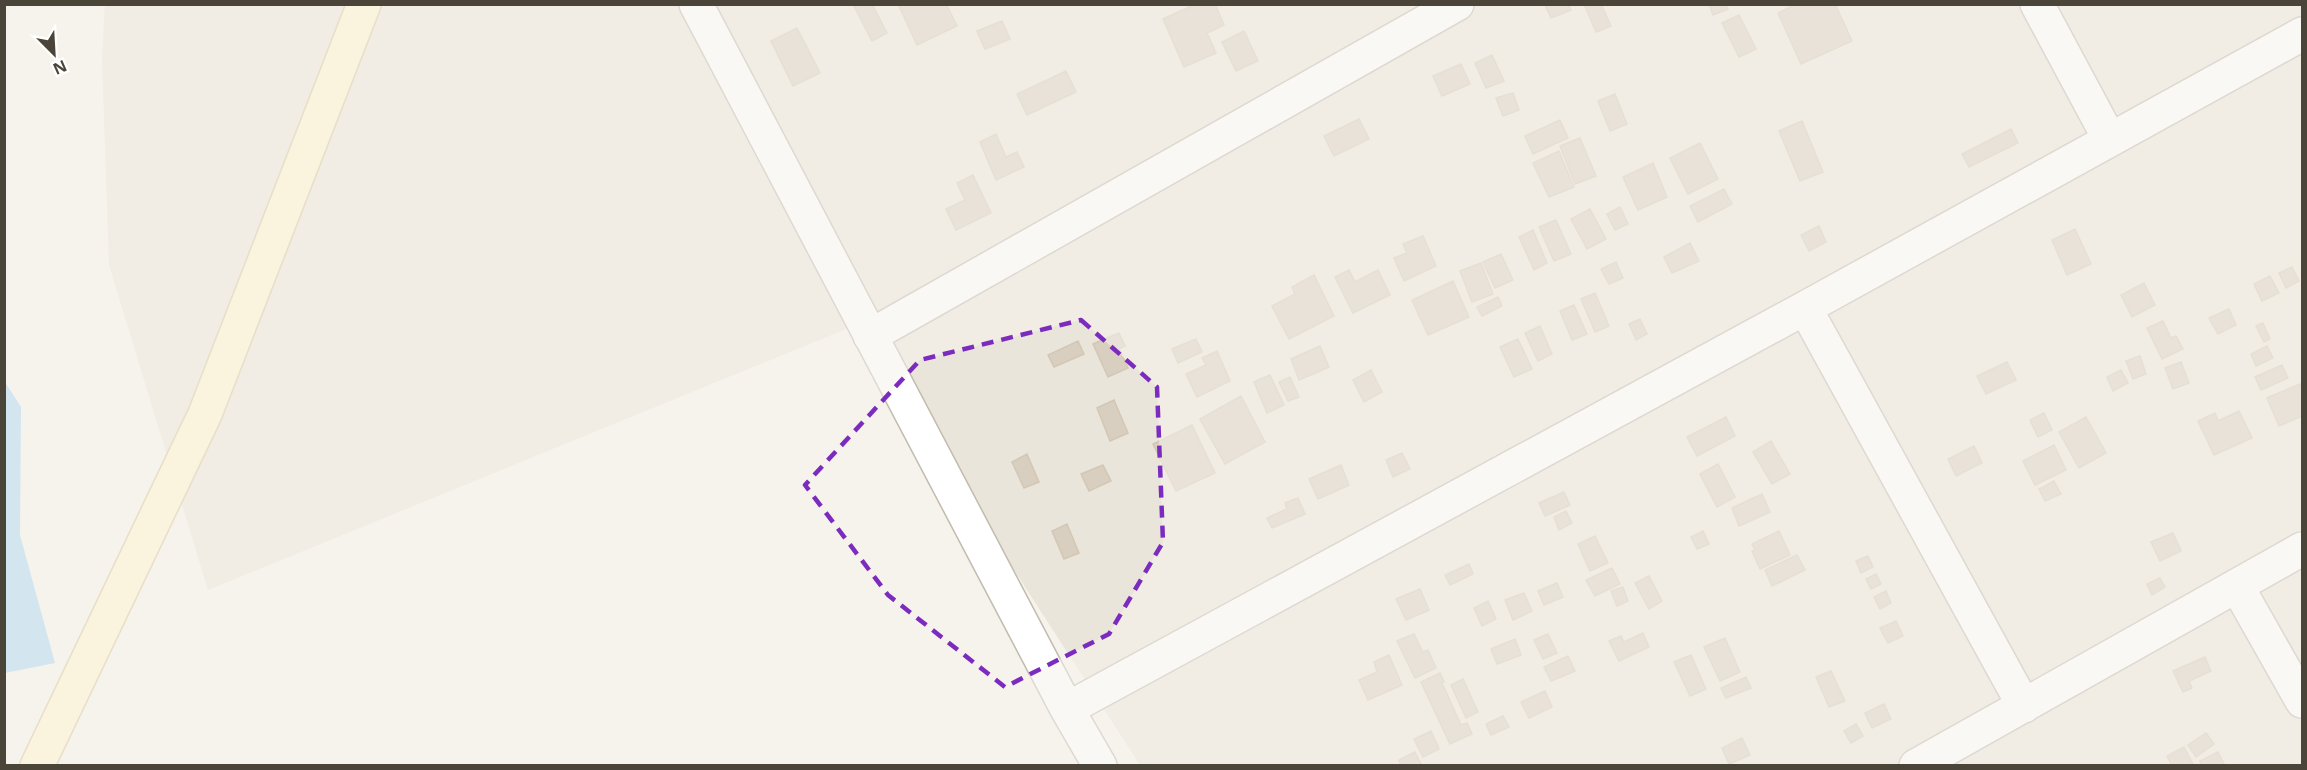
<svg xmlns="http://www.w3.org/2000/svg" width="2307" height="770" font-family="'Noto Sans',sans-serif">
<rect width="100%" height="100%" fill="#f6f3ec"/>
<path fill="#eae5da" d="M105 4 2302 5V765H1140L856 325 208 590 109 265 102 58Z"/>
<path fill="#a9d4f2" d="M5 382 21 407 20 535 55 663 5 673Z"/>
<path fill="#d8cfc1" stroke="#d3c7b4" stroke-width="1.5" d="M853 4H872L887 33 872 41Z
M898 4H946L957 26 917 45Z
M1196 4H1215L1224 25 1207 33 1216 53 1184 67 1163 19Z
M1568 4 1571 10 1551 18 1545 5Z
M1584 4H1605L1602 6 1611 26 1596 32Z
M1709 4H1726L1728 9 1713 15Z
M1796 4H1835L1852 41 1801 64 1778 13Z
M1739 15 1756 49 1739 57 1722 23Z
M1002 21 1010 39 985 49 977 31Z
M797 28 820 73 793 86 771 41Z
M1244 31 1258 61 1236 71 1222 42Z
M1492 55 1504 81 1486 88 1475 63Z
M1461 64 1470 84 1442 96 1433 76Z
M1066 71 1076 92 1027 115 1017 94Z
M1513 93 1519 110 1503 116 1496 98Z
M1615 94 1627 124 1610 131 1598 101Z
M1359 119 1369 139 1334 156 1324 136Z
M1560 120 1568 138 1533 154 1525 136Z
M1802 121 1823 172 1800 181 1779 131Z
M2011 129 2018 143 1969 167 1962 154Z
M996 134 1006 157 1017 152 1024 167 996 180 980 142Z
M1580 138 1596 176 1575 184 1560 146Z
M1700 143 1718 179 1688 194 1670 158Z
M1559 151 1574 187 1549 197 1533 163Z
M1653 163 1667 197 1638 210 1623 177Z
M973 175 991 213 956 230 946 209 965 200 957 183Z
M1724 189 1732 204 1698 222 1690 206Z
M1620 207 1628 224 1615 230 1607 214Z
M1590 209 1606 239 1587 249 1571 219Z
M1556 220 1571 254 1554 261 1539 227Z
M1819 226 1826 242 1809 251 1801 235Z
M2075 229 2091 264 2067 275 2052 240Z
M1533 230 1547 263 1534 270 1519 237Z
M1423 236 1436 266 1404 281 1394 258 1407 253 1403 244Z
M1690 243 1699 261 1672 273 1664 257Z
M1501 254 1513 280 1495 288 1483 262Z
M1616 262 1623 278 1609 284 1601 269Z
M1481 263 1493 294 1472 302 1460 271Z
M2292 267 2299 281 2286 288 2279 273Z
M1349 270 1355 282 1378 270 1390 295 1353 313 1335 277Z
M1314 275 1334 316 1289 339 1272 306 1295 294 1292 287Z
M2270 276 2279 293 2262 301 2254 284Z
M1453 281 1469 317 1428 335 1412 300Z
M2144 283 2155 305 2132 317 2121 295Z
M1595 293 1609 326 1595 332 1581 299Z
M1498 297 1502 306 1482 316 1477 307Z
M1574 305 1587 334 1572 340 1560 311Z
M2229 309 2236 325 2218 334 2209 318Z
M1640 319 1647 334 1636 340 1629 324Z
M2163 321 2171 338 2176 336 2183 349 2162 359 2147 328Z
M2263 323 2270 339 2264 342 2256 326Z
M1540 326 1552 354 1538 361 1525 333Z
M1119 333 1125 346 1119 349 1128 368 1108 377 1093 344Z
M1196 339 1202 352 1178 363 1172 349Z
M1518 339 1532 369 1514 377 1500 347Z
M1078 341 1084 354 1054 367 1048 355Z
M1320 346 1329 367 1299 380 1291 359Z
M2267 346 2273 358 2256 366 2251 354Z
M1217 351 1230 381 1197 397 1186 374 1206 365 1202 358Z
M2140 356 2146 374 2133 379 2126 361Z
M2007 362 2016 380 1986 394 1977 376Z
M2181 362 2189 383 2173 389 2165 368Z
M2282 365 2288 378 2261 390 2255 377Z
M1371 370 1382 392 1364 402 1353 380Z
M2121 370 2128 383 2113 391 2107 377Z
M1270 375 1284 405 1267 413 1254 382Z
M1290 377 1299 397 1288 401 1279 382Z
M2300 384 2302 390V416L2279 426 2267 398Z
M1241 396 1265 442 1225 464 1200 419Z
M1114 400 1128 433 1110 441 1097 408Z
M2239 411 2252 438 2214 455 2198 421 2215 413 2218 421Z
M2044 413 2052 430 2038 437 2030 420Z
M1726 417 1735 436 1697 456 1687 437Z
M2086 417 2106 453 2079 468 2059 432Z
M1192 425 1215 473 1176 491 1153 444Z
M1771 441 1790 474 1772 484 1753 452Z
M2054 445 2066 470 2035 485 2023 461Z
M1974 446 1982 463 1956 476 1948 459Z
M1402 453 1410 469 1393 477 1386 460Z
M1027 454 1039 482 1024 488 1012 462Z
M1718 464 1735 497 1717 507 1700 474Z
M1103 465 1111 481 1089 491 1081 474Z
M1341 465 1349 485 1318 499 1309 479Z
M2054 481 2061 494 2045 501 2039 489Z
M1564 492 1570 505 1545 516 1539 503Z
M1762 494 1770 512 1739 526 1732 508Z
M1298 498 1305 514 1272 528 1267 518 1287 509 1285 503Z
M1566 511 1572 523 1559 530 1554 517Z
M1067 524 1079 553 1064 559 1052 531Z
M1703 531 1709 544 1697 549 1691 537Z
M1779 531 1790 555 1760 569 1752 551 1755 550 1752 544Z
M2173 533 2181 551 2160 561 2151 542Z
M1595 536 1608 563 1590 571 1578 544Z
M1797 555 1805 570 1772 586 1765 570Z
M1868 556 1873 567 1861 573 1856 561Z
M1469 564 1473 574 1450 585 1445 575Z
M1612 568 1620 584 1595 596 1586 580Z
M1876 574 1881 584 1871 589 1866 579Z
M1649 576 1662 601 1649 609 1635 583Z
M2160 578 2165 587 2152 595 2147 584Z
M1557 583 1563 597 1544 605 1538 591Z
M1623 587 1628 601 1617 606 1611 591Z
M1420 589 1429 610 1406 620 1396 599Z
M1886 591 1891 603 1880 609 1874 597Z
M1524 593 1532 611 1513 620 1505 600Z
M1488 601 1496 619 1482 626 1474 608Z
M1896 621 1903 636 1888 643 1880 628Z
M1643 633 1649 647 1619 661 1609 641 1621 636 1624 642Z
M1414 634 1423 652 1428 650 1436 668 1415 678 1397 641Z
M1548 634 1557 653 1543 659 1534 640Z
M1725 638 1740 672 1720 681 1704 647Z
M1515 639 1521 655 1497 664 1491 649Z
M1389 655 1402 685 1368 700 1359 680 1377 672 1374 662Z
M1691 655 1706 689 1690 696 1674 662Z
M1568 656 1575 671 1551 681 1544 667Z
M2205 657 2211 671 2189 681 2192 688 2183 692 2173 671Z
M1831 671 1845 701 1829 707 1816 677Z
M1440 673 1444 682 1442 683 1461 725 1467 723 1472 734 1450 744 1421 682Z
M1746 677 1751 688 1726 698 1721 688Z
M1463 679 1478 712 1466 718 1451 685Z
M1545 691 1552 707 1529 718 1521 702Z
M1884 704 1891 719 1872 728 1865 713Z
M1503 716 1509 727 1491 735 1486 724Z
M1856 724 1863 736 1851 743 1844 731Z
M1431 731 1439 749 1423 757 1414 739Z
M2206 733 2214 744 2196 757 2188 745Z
M1742 738 1750 755 1729 764 1722 748Z
M2184 747 2194 766H2172L2167 756Z
M1415 752 1422 766H1401L1399 760Z
M2218 752 2225 766H2202L2200 761Z"/>
<g fill="none" stroke-linecap="round" stroke-linejoin="round">
<defs>
<path id="minor" d="M696 4 1067 709 1100 766
M2037 4 2110 140
M1805 308 2024 706
M870 336 1457 4
M2237 586 2302 701
M1067 709 1805 308 2302 34
M1916 766 2302 549"/>
<path id="secondary" d="M37 766 205 414 364 4"/>
</defs>
<use href="#minor" stroke="#c2bbae" stroke-width="36"/>
<use href="#secondary" stroke="#d6c79b" stroke-width="36"/>
<use href="#minor" stroke="#fff" stroke-width="33"/>
<use href="#secondary" stroke="#fff3cd" stroke-width="33"/>
</g>
<path d="M0 0H2307V770H0ZM1081 320 1157 387 1163 542 1109 634 1005 687 888 595 805 485 920 360Z" fill="#f6f3ec" fill-opacity=".55" fill-rule="evenodd"/>
<path fill="none" stroke="#7b2cbf" stroke-width="4.5" stroke-dasharray="12 8" stroke-linejoin="round" d="M1081 320 1157 387 1163 542 1109 634 1005 687 888 595 805 485 920 360Z"/>
<rect width="2307" height="770" fill="none" stroke="#4b4439" stroke-width="12"/>
<g transform="translate(54 54) rotate(156)" stroke="#ffffff" stroke-width="4.5" paint-order="stroke">
<path d="M0-4.5L10 22L0 15L-10 22Z" fill="#4b4439"/>
<text y="-9" font-size="16" font-weight="bold" text-anchor="middle" fill="#4b4439">N</text>
</g>
</svg>
